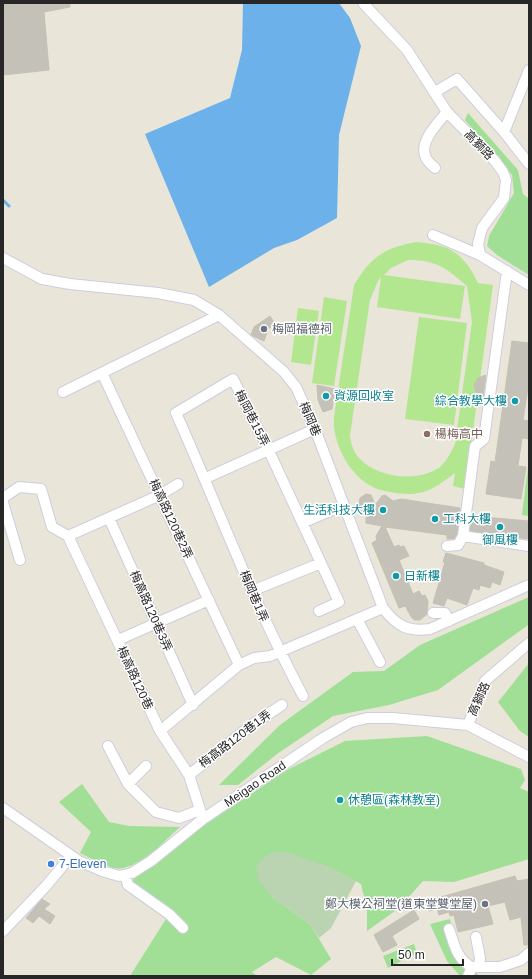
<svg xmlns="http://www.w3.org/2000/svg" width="532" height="979" font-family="Arial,'Noto Sans TC',sans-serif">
<rect width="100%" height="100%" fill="#e9e5d8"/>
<path fill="#a0df95" d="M468 113 518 170 523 194 529 199V275L497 255 487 246 489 236 514 193 512 175 465 120Z
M529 459V516L522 515Z
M529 597 528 625 438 690 389 705 333 716 277 754 238 785H219L280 725 353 672 384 671 420 645Z
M529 663V737L520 731 498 702Z
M427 736 521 769 525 780 520 788 529 792V859L454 882 423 881 399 908 367 931V909L361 884 327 866 272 897 310 924 331 959 311 975 276 957 252 972 257 976H130L171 911 129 883 170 848 287 770 345 741Z
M82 784 109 822 129 826 180 827C164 841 146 863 123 868 112 871 90 858 80 853L91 832 59 802Z
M450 919 454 938 449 944 458 964 481 976H460L447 961 430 924Z
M414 944 417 953 388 968 383 956Z"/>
<path fill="#bad3b0" d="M284 851 327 866 356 881 331 928 319 938 310 924 272 897 260 883 256 869 261 859 272 853Z"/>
<path fill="#b2e790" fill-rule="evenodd" d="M416 242C450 245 463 252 478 283L493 285 465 489 453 486 455 473C429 493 418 498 385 491 357 486 337 454 334 427 333 416 337 402 338 391 343 355 349 320 354 285 371 257 384 248 416 242ZM408 260C437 260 446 268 467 286L472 322 455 444C451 452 447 461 440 467 418 483 377 478 359 458 353 451 351 444 350 435L370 300 378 281 381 277 377 307 460 319 465 286 384 275 391 268Z
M324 297 347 301 334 386 312 383Z
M298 308 319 311 311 365 291 362Z
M419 317 467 323 454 425 405 419Z"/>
<path fill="#6cb1ea" d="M243 3H339L350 18 361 46 339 135 337 218 297 240 274 248 209 287 145 134 230 98 242 50Z"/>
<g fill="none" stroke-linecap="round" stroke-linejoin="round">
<path stroke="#6cb1ea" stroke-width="3" d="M3 200 9 206"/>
</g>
<path fill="#c4c1b8" stroke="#c4c1b2" d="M3 3H70V7L44 12 49 70 3 75Z
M270 316 275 324 268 329 264 341 251 335 254 327Z
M512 341 529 343V381L523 420 529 421V439L522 438 518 466 526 467 521 499 486 494 491 461 495 462Z
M486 375 483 397H481L476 392 474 385 478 378Z
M317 385 335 389 332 409 323 412 318 400Z
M366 494 371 495 375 505 382 496 385 495 393 501 401 499 460 508 457 534 454 539H447V535L385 527 394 547 399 545 400 547 404 546 409 556 399 560 413 594 419 591 422 596 425 595 428 601 427 614 420 620H415L412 618 405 606 399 608 372 543 377 540 376 536 382 526 366 523V515L358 513 360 498Z
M472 516 529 521V539L470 531Z
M446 553 484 563V565L504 572 500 585 492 582 490 588 480 585 479 590 473 588 467 605 447 598 444 606 433 603 445 562H443Z
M515 876 517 881 529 879V945H524L521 917 510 920 505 902 488 906 493 924 458 932 454 915 450 916 449 912 439 915 437 909 429 911 427 901Z
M42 899 50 904 44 909 55 916 50 924 39 916 33 923 26 918Z
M414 910 419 919 392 936 397 945 383 952 374 935Z"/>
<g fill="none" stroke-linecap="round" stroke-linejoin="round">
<defs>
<path id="minor" d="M363 3 407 50 447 112 495 161 503 172 506 180 504 198 482 228 478 244 480 255 529 285
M435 92 457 79 504 132 529 70
M504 132 529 164
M435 168C432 165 428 162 426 158 418 142 438 123 447 112
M433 235 480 255
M3 258 42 279 70 284 158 293 194 300 219 315 284 372 296 387 315 429 383 608C397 626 407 632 430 629L529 585
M102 373 239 665
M63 392 219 315
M206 478 315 429
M3 498 19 487 41 489 52 527 68 536
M3 503 20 560
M109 518 193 705
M302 523 344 505
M68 536 160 731 189 775 203 819
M68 536 160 495 178 484
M463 536 475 446 484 439 507 271
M447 546 458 545 463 536 529 546
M252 591 321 563
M433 613H445L449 621
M357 619 380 662
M118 640 209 600
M303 696C254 605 218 507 176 413L233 379 269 451 339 602 319 611
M468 725 485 681 529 643
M160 731 239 665 254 658 270 656 383 608
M108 746 128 784 156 812 179 818 200 810
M189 775 253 724 282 705
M128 784 146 766
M3 808 79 861 102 871 119 876 132 873 151 861 203 819 323 738 351 722 367 718H393L468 725 529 757
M125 875 128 885 169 914 183 928
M449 929C454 944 457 960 472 967
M3 931 46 886 71 856
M476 937 480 958 479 966
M468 976 472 967H500L521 960 529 953"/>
</defs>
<use href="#minor" stroke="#cdcde0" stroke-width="12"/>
<use href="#minor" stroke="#fff" stroke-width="10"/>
</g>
<g fill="#6b7280" stroke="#fff" stroke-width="1.5">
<circle cx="264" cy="329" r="4"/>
<circle cx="485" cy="904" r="4"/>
</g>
<g fill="#0f9aa8" stroke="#fff" stroke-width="1.5">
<circle cx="326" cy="396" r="4"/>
<circle cx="515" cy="401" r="4"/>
<circle cx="383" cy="510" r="4"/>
<circle cx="435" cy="519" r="4"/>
<circle cx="500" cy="527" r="4"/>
<circle cx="396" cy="576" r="4"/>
<circle cx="340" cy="800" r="4"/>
</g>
<circle fill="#8d6e63" stroke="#fff" stroke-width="1.5" cx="427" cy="434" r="4"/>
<circle fill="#3f7fe0" stroke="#fff" stroke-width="1.5" cx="51" cy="864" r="4"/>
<g text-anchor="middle" stroke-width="3" stroke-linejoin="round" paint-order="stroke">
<g font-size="12" fill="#272727" stroke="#fff">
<text transform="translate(479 145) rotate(46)" y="4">高獅路</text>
<text transform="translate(252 418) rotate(63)" y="4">梅岡巷15弄</text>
<text transform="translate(310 419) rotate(67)" y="4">梅岡巷</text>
<text transform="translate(171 519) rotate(65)" y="4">梅高路120巷2弄</text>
<text transform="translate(254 596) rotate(67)" y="4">梅岡巷1弄</text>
<text transform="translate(151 611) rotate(66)" y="4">梅高路120巷3弄</text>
<text transform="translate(135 678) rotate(65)" y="4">梅高路120巷</text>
<text transform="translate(479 699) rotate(-66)" y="4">高獅路</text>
<text transform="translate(235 739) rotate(-37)" y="4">梅高路120巷1弄</text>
<text transform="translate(255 784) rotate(-34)" y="4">Meigao Road</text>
</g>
<g font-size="12" fill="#5b616d" stroke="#fff" text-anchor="start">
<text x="272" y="333">梅岡福德祠</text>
<text x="477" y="908" text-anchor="end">鄭大模公祠堂(道東堂雙堂屋)</text>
</g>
<g font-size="12" fill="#0d838f" stroke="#fff" text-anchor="start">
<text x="334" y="400">資源回收室</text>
<text x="507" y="405" text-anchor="end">綜合教學大樓</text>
<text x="375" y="514" text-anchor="end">生活科技大樓</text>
<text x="443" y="523">工科大樓</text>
<text x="500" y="544" text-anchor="middle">御風樓</text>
<text x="404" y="580">日新樓</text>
<text x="348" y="804">休憩區(森林教室)</text>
</g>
<g font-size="12" fill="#785e54" stroke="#fff" text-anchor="start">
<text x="435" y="438">楊梅高中</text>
</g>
<g font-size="12" fill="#366cbe" stroke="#fff" text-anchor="start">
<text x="59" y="868">7-Eleven</text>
</g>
</g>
<rect width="532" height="979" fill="none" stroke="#272727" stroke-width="8"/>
<path d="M392 959v6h71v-6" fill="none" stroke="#272727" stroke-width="2"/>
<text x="398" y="959" font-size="12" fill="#272727" stroke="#ffffff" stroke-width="3" paint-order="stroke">50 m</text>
</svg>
